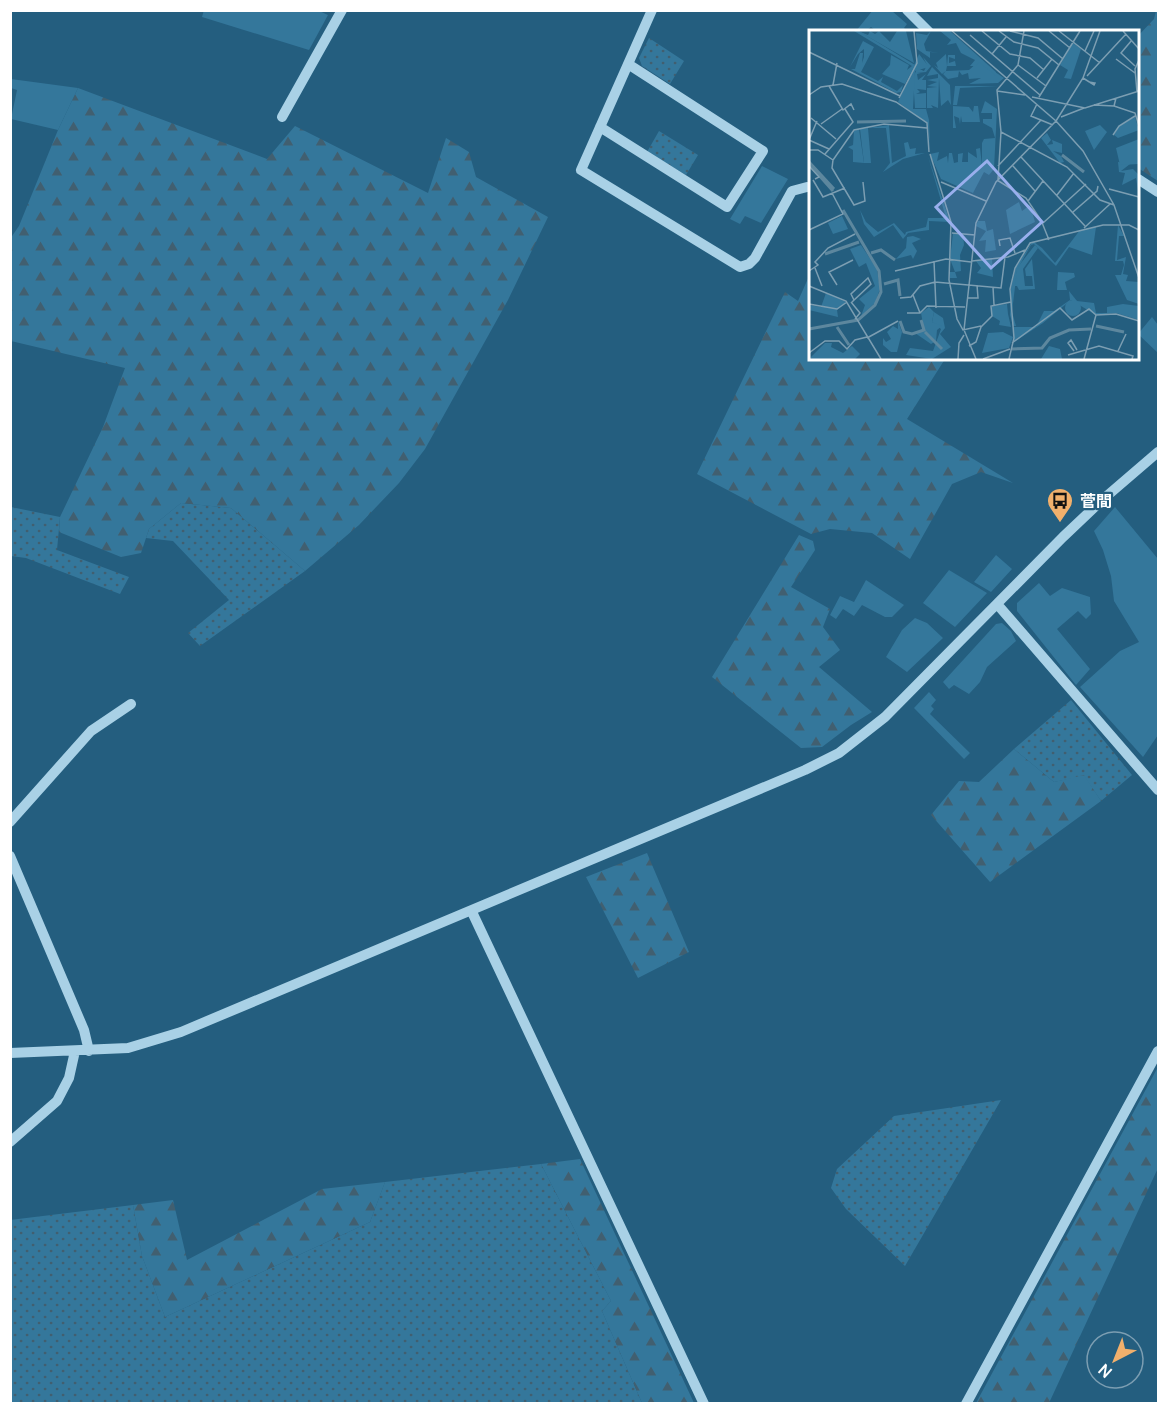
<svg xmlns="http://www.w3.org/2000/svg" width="1169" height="1414" font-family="Manrope,'Noto Sans JP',sans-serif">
<defs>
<pattern id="grass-dots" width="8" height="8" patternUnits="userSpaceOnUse" patternTransform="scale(1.5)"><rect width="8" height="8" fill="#34779b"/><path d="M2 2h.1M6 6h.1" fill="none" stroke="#415f70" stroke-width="1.8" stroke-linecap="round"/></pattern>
<pattern id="forest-firs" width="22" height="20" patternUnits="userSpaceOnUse" patternTransform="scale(1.5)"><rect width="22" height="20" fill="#34779b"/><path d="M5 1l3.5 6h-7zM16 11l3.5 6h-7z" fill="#415f70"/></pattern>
</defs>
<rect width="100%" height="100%" fill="#245e7f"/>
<path fill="url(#grass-dots)" d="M649 38 684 61 670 84 642 66 639 58Z
M659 131 698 155 686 175 647 152Z
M181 503 231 508 305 571 200 646 188 633 229 600 173 541 146 538 149 529Z
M11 507 60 517 57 550 129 577 120 594 26 558 11 556Z
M1071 700 1132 775 1101 801 1084 776 1054 782 1014 749Z
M1001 1100 905 1266 846 1209 831 1188 837 1169 894 1116Z
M541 1164 611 1301 602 1311 642 1403H11L10 1220 133 1205 142 1256 165 1317 370 1222 385 1182Z"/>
<path fill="url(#forest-firs)" d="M1156 11H1158V181L1138 168V36L1154 19Z
M78 88 267 159 295 126 428 193 446 138 469 152 476 177 548 217 508 300 425 449 399 483 359 525 305 571 231 508 181 503 149 529 141 553 121 557 59 532 60 517 103 427 125 368 11 341 10 239 19 226 58 130Z
M810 274V358L945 359 907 419 1013 483 981 472 952 484 910 559 872 533 830 529 811 534 697 474 785 292 798 301Z
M799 535 813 541 815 550 791 587 830 609 823 627 840 650 819 667 872 712 851 725 822 747 801 748 712 677Z
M1014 749 1054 782 1084 775 1101 801 990 882 931 815 959 781 979 782Z
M647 853 689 952 638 978 586 877Z
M1158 1067V1168L1049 1403H976Z
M580 1159 694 1403H642L602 1311 611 1301 541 1164Z
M385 1182 370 1222 165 1317 142 1256 133 1205 173 1200 187 1260 322 1189Z"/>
<path fill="#34779b" d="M204 10H317L328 15 309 50 202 17Z
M873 10 892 11 907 24 904 28 907 31H876L871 27 866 31H856Z
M11 79 78 88 58 130 11 119 17 90 11 88Z
M762 166 788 179 761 223 745 216 740 224 730 219Z
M1152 317 1158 325V353L1138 334Z
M1115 507 1158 559V735L1143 757 1080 687 1120 651 1139 642 1114 601 1111 576 1103 550 1094 531Z
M996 555 1012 569 991 592 974 582Z
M949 570 987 593 955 627 923 603Z
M866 580 904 605 892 617H885L862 605 854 616 843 609 836 619 830 615 840 596 854 602Z
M1039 583 1050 596 1062 588 1090 597 1091 614 1086 619 1078 611 1057 629 1090 669 1076 685 1017 611V603Z
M915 618 927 623 943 638 907 672 886 657 902 630Z
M1002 623 1011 631 1016 641 987 667 980 682 969 694 954 685 949 689 943 682 996 624Z
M929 692 936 700 931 706 934 709 930 714 970 753 964 759 914 708Z"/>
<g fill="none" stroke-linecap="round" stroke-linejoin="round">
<path stroke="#a9d1e6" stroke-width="10" d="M652 10 581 170 740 267 749 264 755 258 792 191 807 187
M907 10 929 32
M282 117 342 10
M600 127 727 207 763 151 628 64
M1138 179 1158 192
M997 604 1158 790
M10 822 91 731 131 704
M10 856 84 1030 89 1051
M472 912 704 1404
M10 1053 128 1048 181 1032 805 770 839 753 885 717 1063 537 1101 501 1158 452
M10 1142 57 1101 69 1078 75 1051
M966 1404 1158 1051"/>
</g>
<defs>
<symbol id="bus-pin" viewBox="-11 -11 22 30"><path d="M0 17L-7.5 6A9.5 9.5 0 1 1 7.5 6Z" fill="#f1b06c" stroke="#245e7f"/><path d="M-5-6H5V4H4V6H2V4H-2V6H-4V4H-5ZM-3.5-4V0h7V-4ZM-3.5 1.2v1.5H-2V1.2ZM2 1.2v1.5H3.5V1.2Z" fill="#111"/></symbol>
</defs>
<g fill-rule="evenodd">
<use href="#bus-pin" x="1045" y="486" width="30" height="40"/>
</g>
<g text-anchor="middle" stroke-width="4.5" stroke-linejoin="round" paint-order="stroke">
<g font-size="16" font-weight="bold" fill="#fff" stroke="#245e7f" text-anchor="start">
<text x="1080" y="507">菅間</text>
</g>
</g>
<g transform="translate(809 30)">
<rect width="330" height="330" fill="#245e7f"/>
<path d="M45 1H50L106 35 96 54 73 44 81 35 82 25 100 35 98 40 103 36ZM54 11 65 17 52 42 69 51 74 47 72 52 88 61 94 55 92 62 87 63 42 39H46L51 23H54L53 33 55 27V19L49 24 41 37ZM137 24 138 36 139 25H146V29L140 27V33L146 31 147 36H138L137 41 160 40 170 31 195 48 189 53 160 54 172 48 160 49 159 43 153 45 150 41 149 47 139 49 134 44 137 41 133 44 125 35 129 38 127 33ZM114 27 122 36 117 42 108 43 112 44H108L109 50 117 44 113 50H117V60L108 59 111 62 107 64 117 63V78H106L104 49 108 38 115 41 118 35ZM123 37 141 55 142 75 139 70 132 76 130 48 129 78 122 75 124 78H118V58L128 57 118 56 128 52 118 50 129 48V44L118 46ZM146 56H189L151 58 148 75H144ZM176 71 188 79 185 139 180 145 175 142 164 163 132 149 121 124 130 122 128 131 138 126 139 133 140 123H143L145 133 149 132V124L154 123 153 132H159V122L168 128 167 119 171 118 173 135V113L175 109 186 108 183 98 174 93V89H183V83H172ZM144 76 160 77 164 82 165 76H169L171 92H153L152 86 151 94 150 88 145 86 147 98H144ZM50 99 55 133 44 132V120L39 117 44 115 45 101ZM309 132 321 134 312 141 324 139 330 145V166L327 148 313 155 316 143 310 142ZM33 186 39 199 24 204 19 193ZM226 215 229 218 214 239 216 256H205L208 238ZM249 242 265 243 266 247 256 252 258 260H248ZM17 263 37 272 28 280 29 287 0 280V275L12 277ZM125 282 134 288 136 298 131 304 142 317 123 329 97 325 101 318 124 321 132 299 123 292Z" fill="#34779b"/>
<path d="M49 1 59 5 61 1 66 4 70 1 81 12 88 1H97L105 33ZM122 1 115 14 117 21 130 23 121 22V28L108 19 107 3 118 5ZM131 1H141L187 42V46L170 32 167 36H161L166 30 152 23 147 13 138 15 142 10ZM264 13 272 19 262 49 255 48 259 40 251 35ZM110 24 120 37 106 41 104 79H117L120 90 121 119 119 94 89 72ZM326 87 330 100 309 108 305 105 310 96ZM80 95 83 133 97 126 95 113 99 112 101 119 107 118 106 124 116 123 94 129 74 142 81 133 77 98H60ZM291 95 298 102 285 120 276 101ZM330 109V134L311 135 307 118ZM119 126 141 192 120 191V200L99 203 94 209 84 195 65 207 55 194 51 180 57 192 69 202 85 193 96 205 97 202 117 197 119 188H137ZM210 172 213 181 221 175 226 192 201 204 197 180ZM169 191H176L178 201 184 199 187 220 176 222 177 210 170 211 177 201 167 196ZM309 195 315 206H310L308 230 317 227 314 244 319 245 317 251 330 252V274L318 270 306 245H312L315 235 314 231H306ZM287 197 283 225 260 217 247 236 225 214 222 215 208 240 203 282 207 296H204L201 285 202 258 207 237 222 214 225 212 233 218 246 233 271 200ZM144 203 154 204 155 215 151 225 152 241 146 242 148 248H141V242H146L141 229ZM104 206 112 209 103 213 108 221 104 229 102 225 87 229 97 218 98 207ZM52 215 68 239 71 259 66 273 52 286 56 275 50 269 66 256 57 233 50 237 41 219ZM183 228 184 247 168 243 172 238 167 231ZM223 229 226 259 210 260 208 256H224L223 246H217L216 239ZM260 261 268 271 285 273 287 283H298V277L314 274 330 276V290L307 283 287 285 262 270 234 293 205 312 204 297H227L235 281H245L261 270ZM120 277 125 282 123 292 133 296 128 300 127 311 122 314 106 303 115 299 112 283ZM89 291 93 302 88 322H82L74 315V308L77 312 82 309 78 302 84 296 89 299ZM16 313H23L22 317 34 323 43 316 51 324 46 329H0ZM240 316 251 319 253 329H232Z" fill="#34779b"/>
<path d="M59 98 62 133H55L51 99Z" fill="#34779b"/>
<path d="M238 103 242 110 238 115 244 114 243 110 253 114V123L244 121 252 126 255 132 251 133 232 108ZM256 278a8 8 0 1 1 16 0a8 8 0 1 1-16 0ZM198 274 199 284 202 297 190 295 191 291 183 286V276ZM194 302 204 307 200 318 173 323 179 303Z" fill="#34779b"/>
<path fill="none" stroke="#5d879e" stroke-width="3" d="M48 92 97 91M253 125 275 142M0 132 25 159M1 135 24 161M62 223 72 220 86 230M16 224 50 212M75 254 89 250 91 266M91 291 95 302 103 304 115 300 112 290M287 296 315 302M28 297 40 315M0 299 49 290 66 275 72 262 70 241 34 180M116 302 133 319M203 319 233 318 241 308 260 300 282 299"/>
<path fill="none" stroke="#7c9eb2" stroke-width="1.5" d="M143 1 247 91 274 121 305 175 330 248M173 1 201 24 221 28 235 40M190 1 205 12 229 18 250 35M201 1 229 8 254 29M240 1 261 18M250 1 291 33M314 1 330 19M161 5 231 65M323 10 312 23 326 36M276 21 285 1M0 22 91 66M183 24 197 7M307 29 326 43M209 35 237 56M278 46 317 4M228 48 243 29M274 48 285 55 286 53 280 52M24 55 28 33M20 56 34 80 42 74 45 80M188 61 216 65M328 62 326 39 330 30M0 65 12 57 33 54 87 72 118 93 120 122M223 67 276 78 330 61M230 67 271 1M90 68 108 33 105 1M307 68 305 76 326 83 330 96M228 74 222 86 244 95M285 75 305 76M252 87 275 78M2 88 27 109M247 91 274 48 291 1M12 94 33 79M192 102 258 137 291 170 305 175M304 105 310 96 326 86M0 110 20 119M0 110 8 91M0 120H9L24 130M16 124 44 92 36 79M121 124 142 192 140 250 148 289 154 300 172 296M212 127 276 196M0 136 10 147 6 149M189 136 232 90M204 136 226 161M4 150 14 167 36 158M188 150 217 168 232 190 240 210M189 150 192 102 188 60 209 35 215 1M54 152 56 171 45 175 23 138 24 130 45 100 75 94 118 98M132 152 177 171M300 159 330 167M248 165 265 143M219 171 234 151M264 182 288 161 289 156M234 193 277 154M275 198 301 174M0 200 34 184 23 163M143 203 166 205M191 216 190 210 201 208 206 223M125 231 127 278M163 231 199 227 216 220M6 238 13 256M0 241 9 235 6 232 19 218 46 204M86 241 137 229 162 232M28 255 20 242 44 230M0 256 37 271 72 329M184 257 185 275M104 265 111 283M91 268 102 267 111 256 126 252 192 258 196 227M158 268H169L168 255M42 272 51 283 46 289M43 272 62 254 59 248 42 264 45 270M0 274 28 279 38 272M98 283H111L118 276 156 277M58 308 89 291M203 313 251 278 263 290 280 279 287 285 307 284 330 291M160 316 167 312 172 297 183 286 182 276 202 272M265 321 259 313 262 310 268 320M309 321 317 304M0 323 16 311H30L38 319 46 310 58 307M259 325 290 316 324 326 323 329M149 329 150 313 155 305M167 329 155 300 167 193 187 152 247 91M174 329 201 319M200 329 205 308 201 259 206 238 221 213 294 195H320L330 200M275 329 287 285"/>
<path fill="#99afed" fill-opacity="0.15" stroke="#99afed" stroke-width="3" d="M178 131 233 192 182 238 127 177Z"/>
<rect width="330" height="330" fill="none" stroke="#fff" stroke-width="3"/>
</g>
<rect width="1169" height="1414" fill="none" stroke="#ffffff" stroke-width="24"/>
<g transform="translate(1115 1360) rotate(222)"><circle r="28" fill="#245e7f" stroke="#7c9eb2" stroke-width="1.5"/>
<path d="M0-4.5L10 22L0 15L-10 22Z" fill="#f1b06c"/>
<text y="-9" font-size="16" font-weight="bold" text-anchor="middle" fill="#ffffff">N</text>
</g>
</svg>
